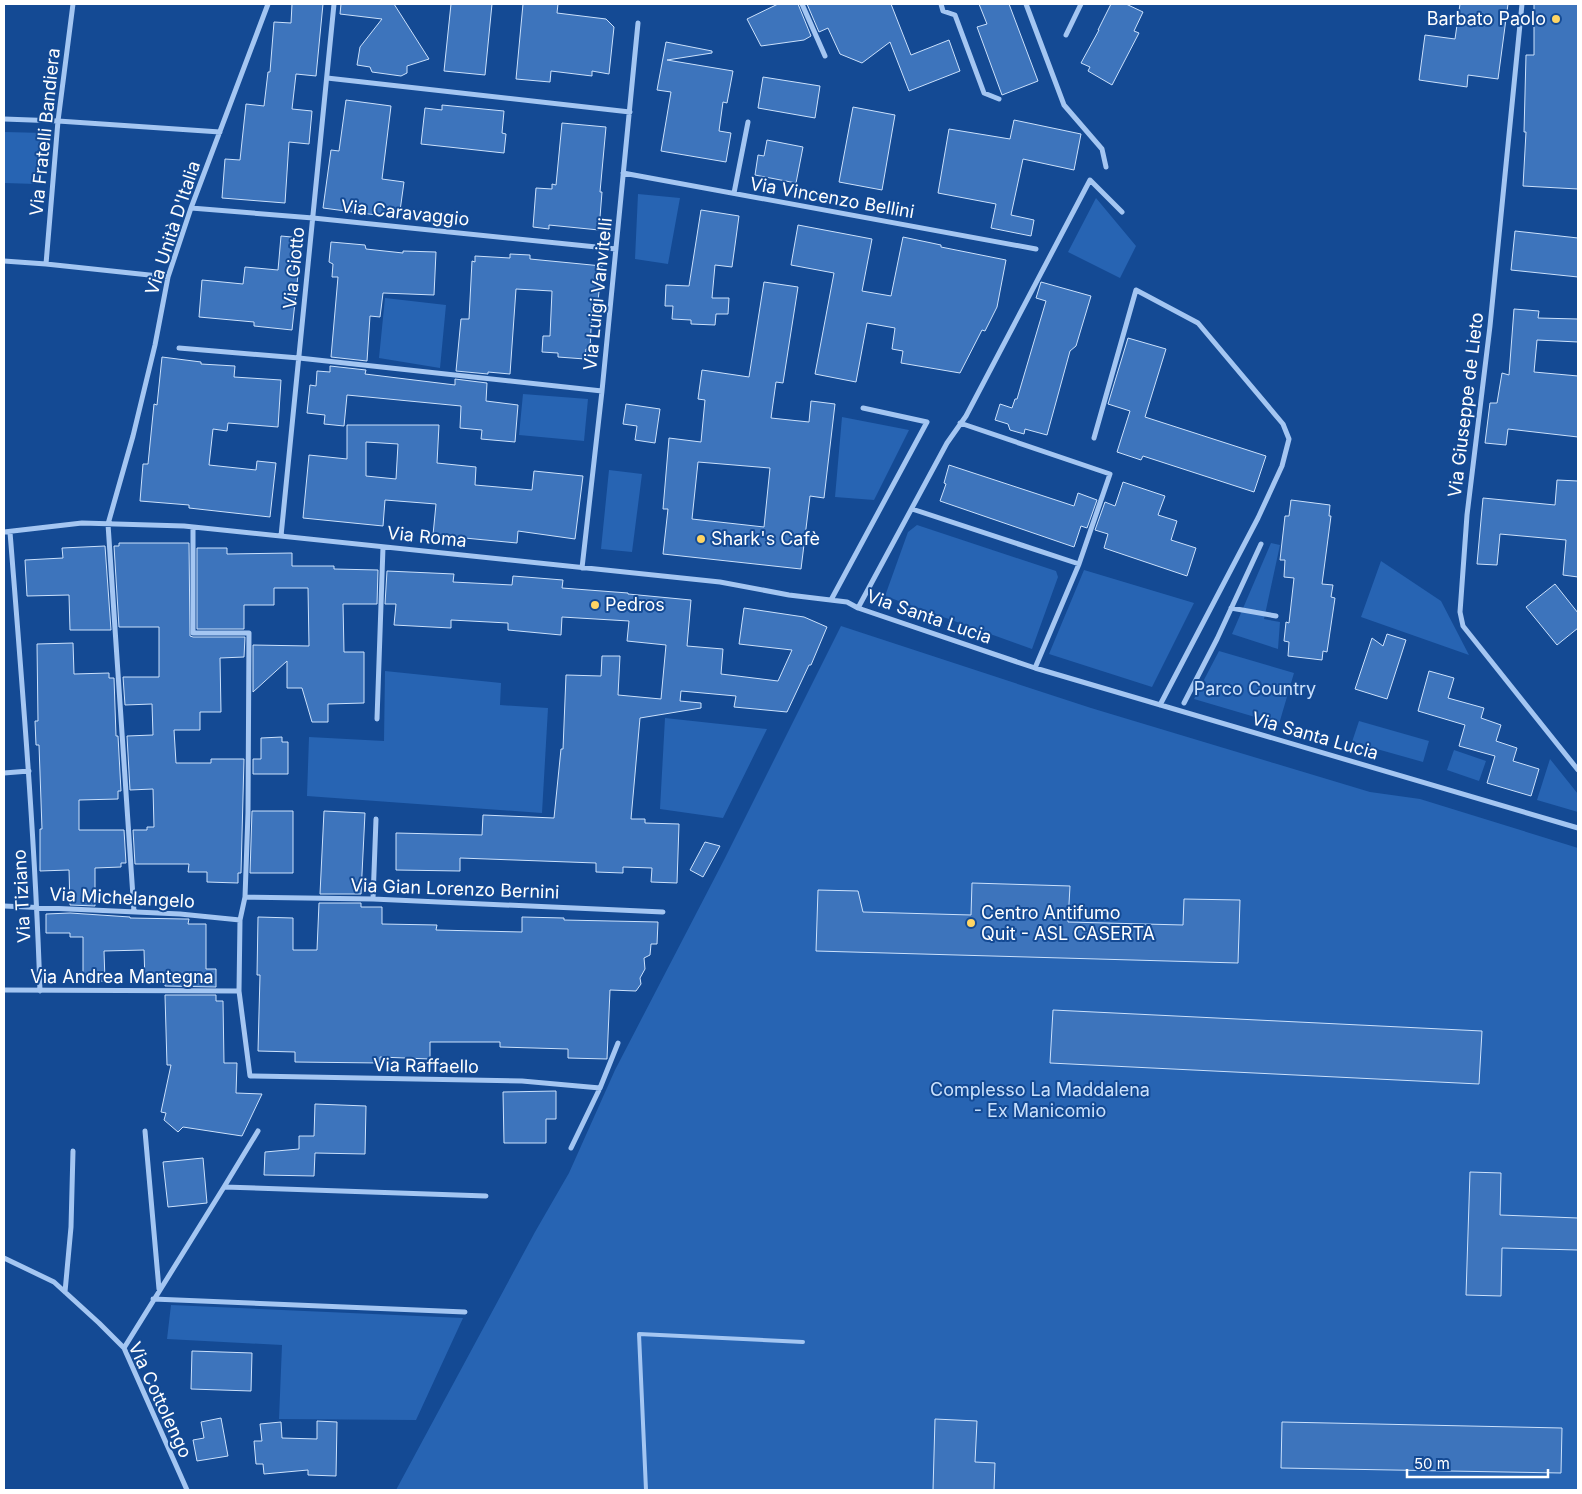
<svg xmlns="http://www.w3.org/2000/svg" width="1582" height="1494" font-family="Inter,sans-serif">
<rect width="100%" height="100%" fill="#144a94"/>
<path fill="#2764b3" d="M4 132 45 133 37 184 4 183Z
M638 194 680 198 668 264 635 259Z
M1096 198 1136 246 1120 278 1068 252Z
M385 298 446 305 440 368 379 358Z
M523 394 588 399 584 441 519 435Z
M842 417 909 430 874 500 835 497Z
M609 470 642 474 632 552 601 549Z
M917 525 1056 571 1058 577 1032 649 885 596 908 532Z
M1271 543 1280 545 1264 619 1280 622 1278 649 1232 634Z
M1381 561 1441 601 1469 655 1361 617Z
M1084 570 1194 603 1152 687 1049 654Z
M841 626 1091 708 1370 792 1420 799 1578 848V1490H396L535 1232 569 1173 615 1070 725 858Z
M1219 651 1294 673 1279 724 1194 699Z
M385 671 501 683 500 705 548 708 542 813 307 796 309 737 384 741Z
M665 718 767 729 723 818 660 809Z
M1359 721 1429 741 1423 762 1352 742Z
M1454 750 1486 761 1479 781 1447 770Z
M1550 759 1578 794V812L1537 800Z
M171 1305 463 1318 416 1420 279 1419 282 1345 167 1339Z"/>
<path fill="#3d74bc" stroke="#cbe1fc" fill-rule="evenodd" d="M292 4H323L316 76 296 74 292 109 312 111 309 144 289 142 285 203 222 198 225 159 240 160 246 104 264 106 268 72H270L274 22 291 23Z
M341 4H394L429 59 407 66V73L401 76 372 72 370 67 357 65 360 47 382 19 340 14Z
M451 4H492L485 75 444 71Z
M523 4H558L557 13 606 19 614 27 609 74 592 71V76L551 71 550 82 516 79Z
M778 4H798L811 36 804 40 761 46 747 19Z
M807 4H891L911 55 949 40 960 71 909 91 890 42 862 63 840 54 828 28 819 32Z
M979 4H1009L1038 81 1002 95 977 27 987 24Z
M1111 4H1126L1143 12 1134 31 1139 33 1112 85 1088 71 1090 67 1081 63 1099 30H1098Z
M1460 4H1508L1498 79 1468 75 1467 87 1419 80 1425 35 1455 39Z
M1534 4H1578V189L1523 186 1526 132H1524L1526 55H1534Z
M666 42 712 51V53L667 60 733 71 727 103 723 102 719 131 731 133 726 162 661 151 671 92 657 90Z
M763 77 820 86 815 118 758 108Z
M346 100 391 106 382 179 404 182 399 218 323 208 331 150 339 151Z
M442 105 504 111 502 133 506 134 504 153 421 144 425 108 442 110Z
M853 107 895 115 882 190 839 182Z
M1014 120 1081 134 1074 170 1023 159 1011 215 1034 220 1031 236 991 228 996 204 938 193 949 129 1010 139Z
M562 123 606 127 600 192H602L599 230 549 225V229L533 227 536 188 552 189V184L556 185Z
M767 140 803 147 796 183 755 175 758 155 764 156Z
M701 210 739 216 732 267 715 265 712 298H729L728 314H716L715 325 691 324V320L672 319 673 306H665L666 285 689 286Z
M798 225 872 239 862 291 891 296 903 237 941 245V247L1006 260 997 307 985 331 982 330 960 373 901 363 903 351 892 349 895 328 867 323 856 382 815 374 834 273 791 265Z
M1515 231 1578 238V277L1511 270Z
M281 236 302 238 292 330 254 326V322L199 317 202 280 243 284 245 267 278 270Z
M331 242 365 245 366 249 403 253V251L436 252 434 295 383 293 380 317 370 316 367 361 331 357 338 277H332L333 264 329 262Z
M510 254 530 255V259L602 266 597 309H592L590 349H586L585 359 558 357V353L542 352 543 336H550L552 291 516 289 510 374 488 372V374L456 371 461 319H469L472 261 475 262V256L510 258Z
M764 282 798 287 783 383 776 382 771 418 809 422 811 401 835 404 824 498 810 496 801 569 663 554 668 509H663L669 438 701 442 705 400 698 399 702 370 749 377ZM698 462 770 468 764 527 692 519Z
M1041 282 1091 296 1076 346 1070 351 1047 435 1025 429 1024 434 1010 430 1008 424 995 420 1000 404 1012 408 1015 399H1017L1046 301 1036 298Z
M1514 309 1539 311 1538 318 1578 319V342L1537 340 1534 372 1578 376V437L1508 429 1506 445 1485 443 1490 403H1497L1502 373 1509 375Z
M1128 338 1166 349 1145 417 1266 456 1254 492 1143 456 1141 460 1117 452 1130 411 1108 404Z
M162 357 201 362V364L235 366 234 377 281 380 278 427 228 423 227 431 213 429 209 465 256 470 257 461 276 463 270 517 189 508V505L140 501 143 464H148L154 404 157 405Z
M330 366 366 370 365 374 455 385V379L487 383 486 401 518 405 515 442 481 439 482 430 460 428 461 406 347 395 344 426 324 424 325 415 307 413 310 385 316 386 317 371 330 372Z
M626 404 660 409 655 443 635 440 637 426 623 424Z
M347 425H439L437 463 476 467 475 485 532 490 534 471 583 476 575 539 518 531 517 543 433 535 436 504 385 500 383 526 303 518 309 455 347 459ZM366 442 398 444 396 479 366 476Z
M949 465 1074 506 1078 493 1097 500 1087 528 1081 526 1074 547 940 501 946 484 944 483Z
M1557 480 1578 481V577L1563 575 1566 540 1500 534 1497 565 1477 564 1483 498 1555 505Z
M1123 482 1165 496 1158 515 1177 521 1171 540 1196 548 1187 576 1104 548 1108 534 1095 530 1105 502 1115 506Z
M1291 500 1330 505 1329 516H1331L1322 584 1333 585 1331 597 1335 598 1327 652 1323 651 1322 660 1288 656 1289 642 1284 641 1286 622 1289 623 1294 578 1284 577 1285 560H1280L1285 516H1289Z
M119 543H189L190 636 193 637H245L244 657 220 658 221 712H200V730H174L176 763H211V759H244L241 873H238V883L207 882V872H188L189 864H135L133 830H147V827H154L153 789 130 790 127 736 153 735 152 704 125 705 123 677H159V627H119L114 546H119Z
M105 546 111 630H70L69 595 27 596 25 560 63 558 62 548Z
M197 548H227V554L292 553V566H334V569L378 570 377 604H343L344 652H364V703L328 704V722H312L302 688H287V661L253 692V645L309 646 308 588H274V605H244V629H197Z
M387 571 454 574 453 582 512 585 513 576 563 580 562 588 628 593V594L691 600 687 646 723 649 721 674 778 681 792 650 739 644 744 608 804 617 827 627 811 665H809L787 712 734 707 736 696 681 691 680 701 701 703V708L640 718 631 819H645V823L679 824 677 883 651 882 652 868 623 867V873L596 872V863L460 858V871L396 870V833L482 835 483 815 554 818 561 749H563L566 675 601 676 602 656H620L618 695 661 699 666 645 627 641 629 621 562 617 561 635 508 630V623L451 620V628L394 625 396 604H385Z
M1555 584 1578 613V628L1557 645 1526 607Z
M1387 634 1406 640 1387 699 1355 689 1372 638 1383 646Z
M73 643 74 674 109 673V678H114L116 736H118L121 791H118V799L79 800V830H124L126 863H121V867L95 868V906L70 905 69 870 40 871V829H42L39 745H36L35 721H38L37 644Z
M1429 671 1454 678 1448 698 1484 708 1481 718 1501 725 1496 741 1517 748 1513 761 1539 769 1531 796 1487 783 1495 756 1459 746 1465 725 1418 711Z
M282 737V742H288V774H253V759H261V738Z
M252 811H293V873H250Z
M324 811 365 813 361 894H320Z
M705 842 720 846 703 877 690 870Z
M972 883 1070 886 1068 922 1183 925 1184 899 1240 900 1238 963 816 951 818 890 858 891 863 912 971 915Z
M319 903H361V907H382V924L437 925 436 930 522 932V917L564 918V920L658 922 657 944H651L650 955 644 958 645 969 640 978 641 984 636 991 610 990 607 1059 568 1058V1049L500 1047V1042H430V1059L380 1057V1063L295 1062V1052L258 1051 260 975H257L258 917 293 918V950H317Z
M70 913 130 917V918L185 919H189L188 924H206V969H216V987L165 986V982H145L144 950 104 951 105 981 83 982V937H70V933H46V914Z
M165 995H216V1001H223L224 1063H237L236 1093 262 1094 242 1136 183 1127 178 1132 164 1120 166 1113 161 1112 171 1065H167Z
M1053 1010 1482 1031 1479 1084 1050 1063Z
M556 1091V1119H546V1143H504L503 1092Z
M315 1104 366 1106 365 1154 315 1153 314 1176 264 1175 265 1152 299 1149V1136H314Z
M203 1158 207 1203 168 1207 163 1162Z
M1470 1172 1501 1173 1500 1215 1578 1218V1250L1502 1248 1501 1296 1466 1295Z
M192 1351 252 1353 251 1391 191 1389Z
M221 1418 228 1456 197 1461 193 1440 204 1438 201 1422Z
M935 1419 977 1421 975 1462 995 1463 994 1490H933Z
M317 1421 337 1422 336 1476 308 1475V1470L264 1474 263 1464H256L254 1441H262L260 1424 281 1422 282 1438 317 1439Z
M1282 1422 1562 1428 1561 1473 1281 1468Z"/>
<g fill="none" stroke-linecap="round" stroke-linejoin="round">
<path stroke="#a4c6f2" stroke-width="4" d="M646 1490 639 1334 803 1342"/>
<path stroke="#a4c6f2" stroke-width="5" d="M802 4 825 56
M941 4 943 11 955 15 984 93 999 99
M1026 4 1064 105 1102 149 1106 167
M1522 4 1490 326 1467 515 1460 612 1463 626 1578 770
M1066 35 1081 4
M327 78 630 112
M4 119 58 121 220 132
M623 173 1036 249
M734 193 748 122
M191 208 313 218 616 249
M4 261 46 264 168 277
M46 264 58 121 73 4
M179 348 299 358 602 391
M960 423 1110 474 1079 564 1035 668
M1094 438 1136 290 1198 323 1283 424 1289 439 1282 466 1258 518 1160 705
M912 509 1079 564
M193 527V633H249L248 813 245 897 240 920 239 991 250 1076 522 1081 600 1088
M4 532 82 523 184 526 720 582 789 595 847 602 858 608 1035 668 1578 828
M10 532C22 684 35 837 40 991
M281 536 334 4
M582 568 602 391 638 23
M831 600 927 422 863 408
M858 608 947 443 966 416 1090 180 1122 212
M1231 608 1276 616
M1184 703 1217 639 1261 544
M377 719 383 547
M4 773 29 771
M245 897 373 899 663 912
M373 899 376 819
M4 906 180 914 240 920
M134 912 108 524 133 436 155 345 168 277 191 208 268 4
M4 990 239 991
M145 1131 159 1289
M571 1148 600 1088 618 1043
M224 1187 258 1131
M4 1258 54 1282 99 1323 124 1348 187 1490
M65 1292 71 1227 73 1151
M153 1299 465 1312
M124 1348 224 1187 486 1196"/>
</g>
<g fill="#ffd564" stroke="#144a94" stroke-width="2">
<circle cx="1556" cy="19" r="5"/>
<circle cx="701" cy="539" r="5"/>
<circle cx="595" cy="605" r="5"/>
<circle cx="971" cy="923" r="5"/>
</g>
<g text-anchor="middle" stroke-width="4" stroke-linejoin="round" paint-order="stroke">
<g font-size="18" fill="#fff" stroke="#144a94" text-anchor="start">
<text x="1546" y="25" text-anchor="end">Barbato Paolo</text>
<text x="711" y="545">Shark's Cafè</text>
<text x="605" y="611">Pedros</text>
<text x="981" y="919">Centro Antifumo<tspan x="981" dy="21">Quit - ASL CASERTA</tspan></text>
</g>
<g font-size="18" fill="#fff" stroke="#144a94">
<text transform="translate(45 132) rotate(-84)" y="6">Via Fratelli Bandiera</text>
<text transform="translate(832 198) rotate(10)" y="6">Via Vincenzo Bellini</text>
<text transform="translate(405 213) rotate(6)" y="6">Via Caravaggio</text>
<text transform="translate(173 228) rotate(-72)" y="6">Via Unità D'Italia</text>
<text transform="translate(294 268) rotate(-84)" y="6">Via Giotto</text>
<text transform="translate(598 294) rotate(-84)" y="6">Via Luigi Vanvitelli</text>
<text transform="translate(1466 405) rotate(-83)" y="6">Via Giuseppe de Lieto</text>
<text transform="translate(427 537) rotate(6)" y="6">Via Roma</text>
<text transform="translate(929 617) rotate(19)" y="6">Via Santa Lucia</text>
<text transform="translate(1315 736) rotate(16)" y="6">Via Santa Lucia</text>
<text transform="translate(455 889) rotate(2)" y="6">Via Gian Lorenzo Bernini</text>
<text transform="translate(22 896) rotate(-93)" y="6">Via Tiziano</text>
<text transform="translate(122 898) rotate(3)" y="6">Via Michelangelo</text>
<text x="122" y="983">Via Andrea Mantegna</text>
<text transform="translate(426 1066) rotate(1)" y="6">Via Raffaello</text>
<text transform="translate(160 1400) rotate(65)" y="6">Via Cottolengo</text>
</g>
<g font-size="18" fill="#cbe1fc" stroke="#144a94">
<text x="1255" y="695">Parco Country</text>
<text x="1040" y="1096">Complesso La Maddalena<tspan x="1040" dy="21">- Ex Manicomio</tspan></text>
</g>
</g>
<rect width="1582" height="1494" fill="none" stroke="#ffffff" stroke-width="10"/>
<path d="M1407 1469v8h141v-8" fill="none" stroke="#ffffff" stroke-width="2.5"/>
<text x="1414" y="1469" font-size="15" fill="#ffffff" stroke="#144a94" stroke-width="4" paint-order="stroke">50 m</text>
</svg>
